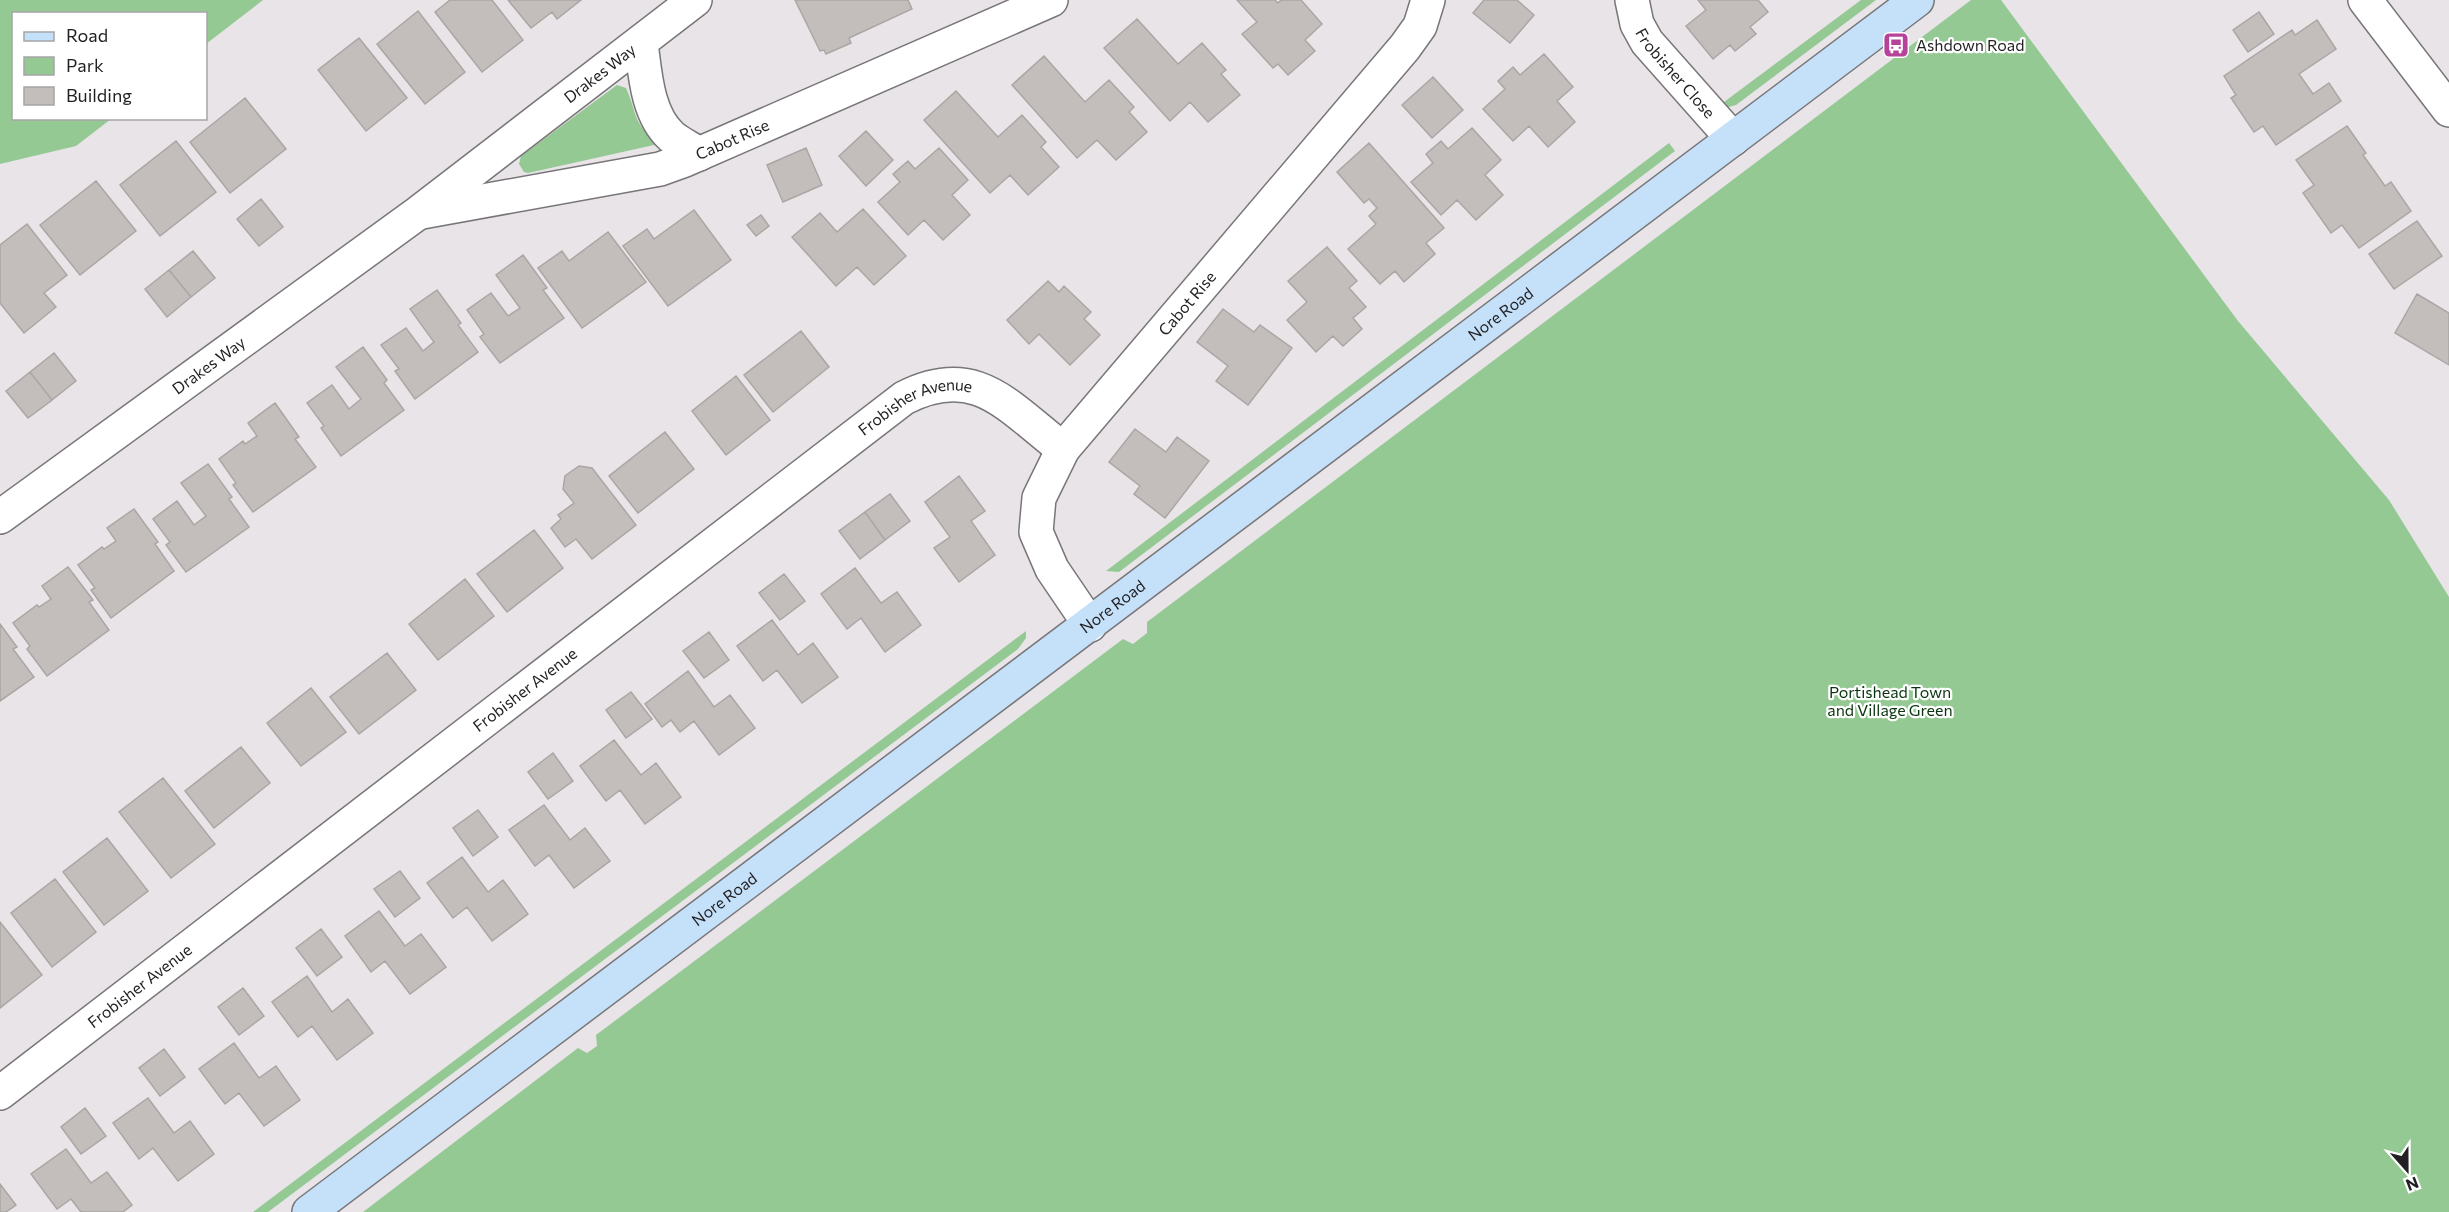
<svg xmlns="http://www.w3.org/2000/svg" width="2449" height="1212" font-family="Commissioner,sans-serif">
<rect width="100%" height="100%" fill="#e8e4e8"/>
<path fill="#94c994" d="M0 0H263L206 44V14H14V118L111 119 76 146 0 164Z
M1861 0H1876L1736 105 1725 108 1720 105Z
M1971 0H2001L2238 321 2389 500 2449 597V1212H363L578 1048 587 1053 597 1046 596 1035 1123 639 1133 644 1147 633V622Z
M617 85 626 88C637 112 632 121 654 140V145L528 173 524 172 519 164 521 156Z
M1669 143 1675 151 1119 572 1106 571Z
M1026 631V638L1018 649 268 1212H253Z"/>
<path fill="#c3bebc" stroke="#aba6a4" stroke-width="1.5" d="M450 0H492L523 40 482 72 435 12Z
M508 0H581L557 19 552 12 531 28Z
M795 0H908L912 9 849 38 851 43 826 54 824 50 820 51Z
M1237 0H1275L1278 3 1281 0H1301L1322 24 1305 40 1315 51 1288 75 1278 64 1273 68 1242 34 1257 22Z
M1484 0H1517L1534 15 1510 43 1473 13Z
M1698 0H1758L1768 12 1750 27 1756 34 1735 51 1730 45 1713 59 1686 26 1706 10Z
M418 11 465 72 425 104 377 44Z
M2259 12 2274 34 2248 52 2233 30Z
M1137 19 1178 64 1202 43 1226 70 1221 74 1240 95 1208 122 1190 102 1170 121 1104 48Z
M2317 20 2336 49 2299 74 2313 94 2329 83 2341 101 2276 145 2263 126 2254 132 2231 98 2236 95 2224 76 2292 30 2295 35Z
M359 38 407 98 366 131 318 70Z
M1544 54 1573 87 1557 101 1575 122 1548 147 1529 126 1513 141 1483 109 1505 89 1498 81 1513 67 1520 75Z
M1044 56 1085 102 1109 80 1134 107 1129 112 1147 132 1116 160 1097 140 1077 158 1012 85Z
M1433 77 1463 110 1432 138 1402 105Z
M956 91 998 137 1022 115 1046 142 1041 147 1059 167 1028 195 1010 175 990 193 924 120Z
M245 98 286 149 230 193 190 142Z
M2347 126 2366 153 2363 155 2385 186 2391 182 2411 211 2359 248 2342 225 2331 233 2303 193 2314 185 2296 160Z
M1472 128 1501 160 1485 175 1503 195 1476 220 1457 200 1441 215 1411 182 1433 163 1426 154 1441 141 1448 149Z
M866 131 893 160 866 186 839 156Z
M176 141 216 192 160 236 120 185Z
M1369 143 1444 228 1426 243 1435 254 1404 282 1395 271 1380 284 1348 249 1376 224 1369 216 1377 208 1369 199 1364 203 1337 172Z
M806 148 822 185 783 202 767 165Z
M939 148 968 180 952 195 970 215 943 240 924 220 908 235 878 202 900 182 893 174 908 161 915 169Z
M96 181 136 231 80 275 40 225Z
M261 199 283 227 259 246 237 219Z
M863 209 906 256 874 285 857 267 836 286 792 237 820 213 837 232Z
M694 210 731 260 668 306 623 246 647 229 654 239Z
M761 215 769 226 756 236 747 225Z
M2417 221 2442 256 2394 289 2369 254Z
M27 224 67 275 44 293 56 307 24 333 0 303V245Z
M608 232 646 282 582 328 538 268 562 251 569 261Z
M1327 247 1357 281 1349 288 1366 307 1353 318 1362 329 1343 346 1333 336 1316 352 1287 320 1307 302 1288 281Z
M193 251 215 278 191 297 169 270Z
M523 255 547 288 543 290 564 318 500 363 480 337 484 334 467 310 491 293 508 316 520 308 496 275Z
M169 270 191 297 167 317 145 289Z
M1048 281 1059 292 1064 286 1091 312 1084 319 1100 335 1070 365 1039 334 1029 344 1007 320Z
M437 290 461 323 458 325 478 352 415 399 395 371 399 369 381 345 406 328 423 351 434 342 410 309Z
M2417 294 2449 313V365L2395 333Z
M1223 309 1254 332 1260 325 1292 348 1248 405 1216 381 1228 366 1197 342Z
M801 331 829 367 773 412 744 375Z
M363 347 387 380 384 383 404 410 341 456 321 428 324 426 307 403 332 385 349 409 361 399 336 367Z
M54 353 76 381 52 400 30 372Z
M30 372 52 400 28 418 6 391Z
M736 376 770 420 726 455 692 411Z
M275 403 299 437 295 439 316 467 253 512 233 485 236 483 219 459 243 441 245 444 257 436 248 423Z
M1135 429 1166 452 1177 437 1209 461 1165 518 1134 494 1140 486 1109 462Z
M665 432 694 469 638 513 609 476Z
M208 464 232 497 229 499 249 527 186 572 166 545 170 542 153 519 177 501 194 525 206 516 181 483Z
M579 466 592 468 636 525 592 559 576 539 565 547 551 528 561 519 558 515 574 503 563 489 565 476Z
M959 476 985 511 971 521 995 555 959 582 934 548 950 537 925 502Z
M890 494 910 521 885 540 865 512Z
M134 509 158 542 155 544 174 571 111 618 91 590 95 588 78 565 102 547 104 549 116 541 107 528Z
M865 512 885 540 860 559 839 531Z
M534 530 563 568 507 612 477 574Z
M68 567 93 600 89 602 109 630 47 676 27 649 30 646 13 623 37 605 39 607 51 599 42 586Z
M855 568 881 603 897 592 921 625 885 652 861 618 847 629 821 594Z
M784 574 805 601 780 620 759 593Z
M465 579 494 616 438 660 409 624Z
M772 620 798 655 813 643 838 677 802 703 777 670 763 681 737 646Z
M0 624 17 647 13 649 34 677 0 701Z
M709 632 729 660 704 678 683 651Z
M387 653 416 690 359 734 330 697Z
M688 671 714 707 730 695 755 728 719 755 694 721 680 732 671 720 662 727 645 704Z
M311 688 346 732 301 766 267 723Z
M631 692 652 719 626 738 606 710Z
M614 740 641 775 656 763 681 797 645 824 620 790 606 801 580 766Z
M241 747 270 783 214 828 185 791Z
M553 753 573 781 548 799 528 772Z
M163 778 215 844 171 878 119 812Z
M544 805 570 840 585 828 610 861 574 888 549 855 535 866 509 830Z
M478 810 498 837 473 856 453 828Z
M107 838 148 891 104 925 63 872Z
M462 857 488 892 503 880 528 914 492 941 467 907 453 918 427 883Z
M400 871 420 898 395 917 374 889Z
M55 879 96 932 52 967 11 913Z
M379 911 405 946 421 934 446 967 410 994 385 961 371 972 345 936Z
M0 922 42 975 0 1008Z
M321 929 342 957 317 976 296 948Z
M307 976 332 1012 348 999 373 1033 337 1060 312 1026 298 1037 272 1002Z
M243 988 264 1016 239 1035 218 1007Z
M234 1043 259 1078 276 1066 300 1100 264 1126 239 1093 225 1104 199 1069Z
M164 1049 185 1077 160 1096 139 1068Z
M148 1098 174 1133 190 1121 214 1154 178 1181 153 1148 139 1159 113 1123Z
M85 1108 106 1136 81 1154 61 1127Z
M66 1149 91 1183 107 1172 132 1205 123 1212H81L71 1199 57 1209 31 1174Z
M0 1184 16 1205 6 1212H0Z"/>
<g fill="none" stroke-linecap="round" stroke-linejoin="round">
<defs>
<g id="street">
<path id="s1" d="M1632 0 1637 24 1647 42 1733 139"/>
<path d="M2365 0 2449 110"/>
<path d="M641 43C645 73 647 114 671 136 679 143 690 148 699 154"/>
<path id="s2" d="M422 212 660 169 685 160 1051 0"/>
<path id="s3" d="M0 517 418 213 695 0"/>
<path id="s4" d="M1090 625 1052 569 1036 532 1039 498 1063 449 1405 47 1420 26 1428 0"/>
<path id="s5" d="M0 1093 904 398C976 361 1008 407 1063 449"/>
</g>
<g id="secondary">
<path id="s6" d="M309 1212 1917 0"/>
</g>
</defs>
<use href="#street" stroke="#797679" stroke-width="36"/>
<use href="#secondary" stroke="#797679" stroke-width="36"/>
<use href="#street" stroke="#fff" stroke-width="33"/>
<use href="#secondary" stroke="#c5e1fa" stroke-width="33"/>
</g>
<defs>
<symbol id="bus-square" viewBox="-11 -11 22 22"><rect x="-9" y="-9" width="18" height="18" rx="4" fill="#b6429a" stroke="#fff"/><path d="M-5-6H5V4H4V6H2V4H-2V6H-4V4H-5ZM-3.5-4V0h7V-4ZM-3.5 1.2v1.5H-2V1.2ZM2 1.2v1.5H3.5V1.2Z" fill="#fff"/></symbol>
</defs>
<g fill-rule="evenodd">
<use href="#bus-square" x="1881" y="30" width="30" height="30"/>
</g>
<g text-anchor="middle" stroke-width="4.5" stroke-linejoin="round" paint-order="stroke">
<g font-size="16" fill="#211f21" stroke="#fff" text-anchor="start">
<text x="1916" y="51">Ashdown Road</text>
</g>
<g font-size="16" fill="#211f21" stroke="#fff">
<text dy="6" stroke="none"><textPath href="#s1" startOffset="87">Frobisher Close</textPath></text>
<text dy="6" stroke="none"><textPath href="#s3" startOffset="746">Drakes Way</textPath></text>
<text dy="6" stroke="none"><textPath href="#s2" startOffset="320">Cabot Rise</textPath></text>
<text dy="6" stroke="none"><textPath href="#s4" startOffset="388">Cabot Rise</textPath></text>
<text dy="6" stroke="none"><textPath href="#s6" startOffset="1492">Nore Road</textPath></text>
<text dy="6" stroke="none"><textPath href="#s3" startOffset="258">Drakes Way</textPath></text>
<text dy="6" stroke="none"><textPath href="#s5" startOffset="1148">Frobisher Avenue</textPath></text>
<text dy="6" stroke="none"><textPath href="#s6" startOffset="1006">Nore Road</textPath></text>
<text dy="6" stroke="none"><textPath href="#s5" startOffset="662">Frobisher Avenue</textPath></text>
<text dy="6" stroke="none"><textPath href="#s6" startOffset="520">Nore Road</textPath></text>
<text dy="6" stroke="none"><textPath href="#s5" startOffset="176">Frobisher Avenue</textPath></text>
</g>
<g font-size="16" fill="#08350d" stroke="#fff">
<text x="1890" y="698">Portishead Town<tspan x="1890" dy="18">and Village Green</tspan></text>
</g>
</g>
<rect x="12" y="12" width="195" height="108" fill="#ffffff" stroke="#a6a5a6" stroke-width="1.5"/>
<rect x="24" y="32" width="30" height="9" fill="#c5e1fa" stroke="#a6a5a6" stroke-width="1.5"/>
<text x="66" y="42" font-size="18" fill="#211f21">Road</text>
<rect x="24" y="57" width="30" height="18" fill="#94c994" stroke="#a6a5a6" stroke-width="1.5"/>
<text x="66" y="72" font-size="18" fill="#211f21">Park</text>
<rect x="24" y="87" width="30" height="18" fill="#c3bebc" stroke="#a6a5a6" stroke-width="1.5"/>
<text x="66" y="102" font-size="18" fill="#211f21">Building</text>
<g transform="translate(2407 1170) rotate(159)" stroke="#ffffff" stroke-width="4.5" paint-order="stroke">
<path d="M0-4.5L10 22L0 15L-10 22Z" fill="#211f21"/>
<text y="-9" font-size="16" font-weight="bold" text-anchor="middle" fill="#211f21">N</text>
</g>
</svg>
